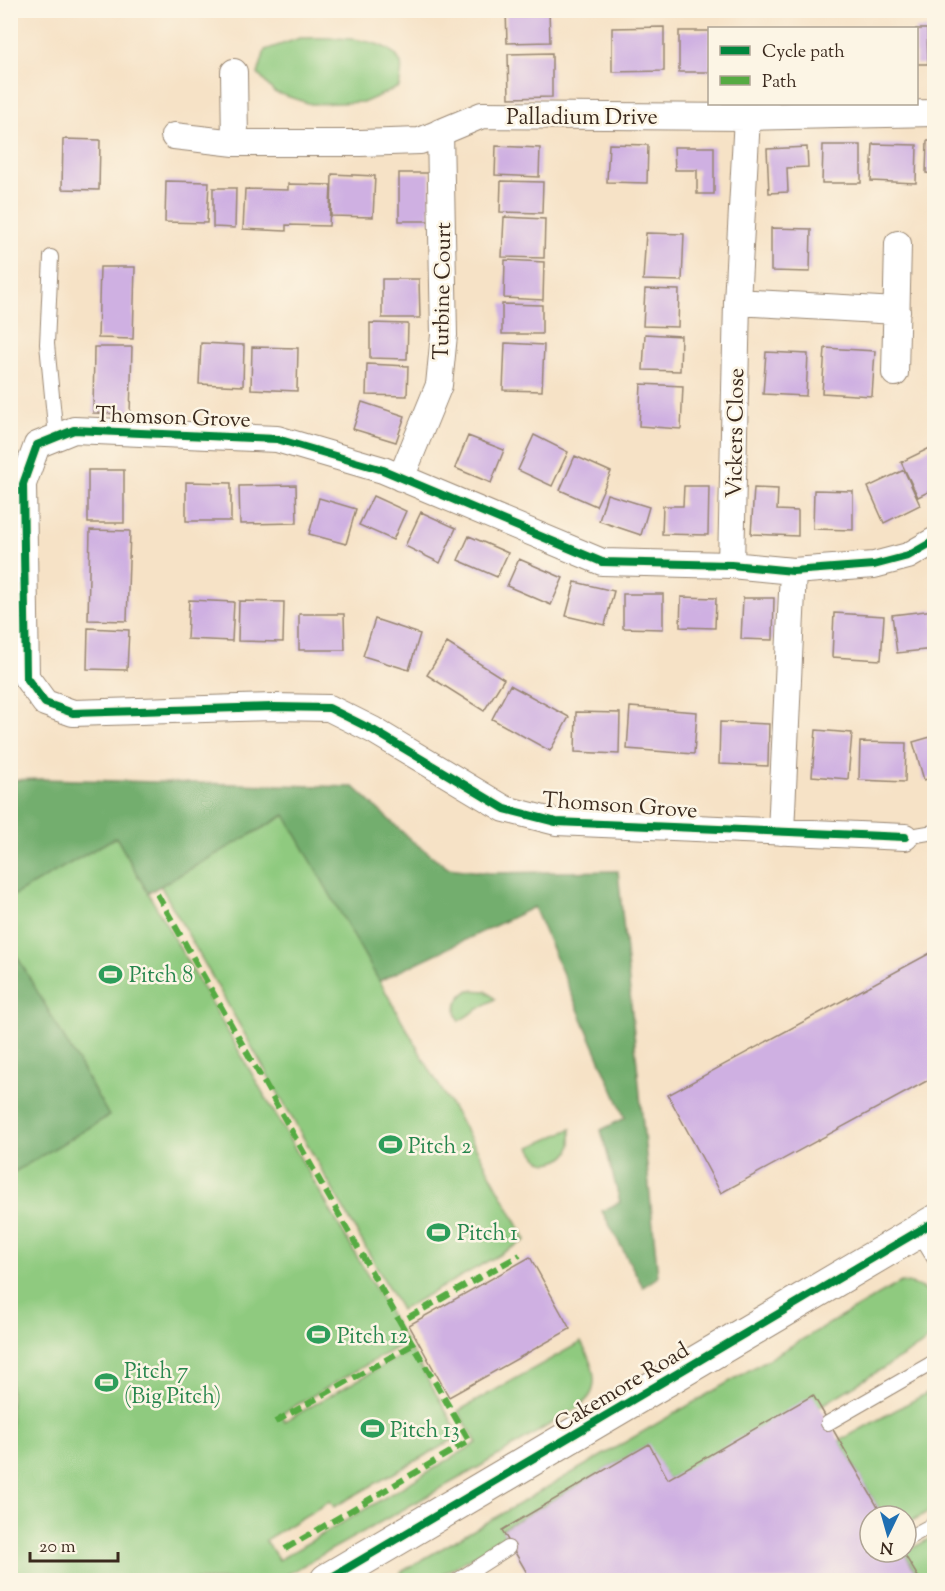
<svg xmlns="http://www.w3.org/2000/svg" width="945" height="1591" font-family="'Sorts Mill Goudy',serif">
<rect width="100%" height="100%" fill="#fcf5e5"/>
<filter id="ink" filterUnits="userSpaceOnUse"><feTurbulence type="fractalNoise" baseFrequency=".0167" numOctaves="2"/><feDisplacementMap in="SourceGraphic" scale="12" xChannelSelector="R" yChannelSelector="G"/><feConvolveMatrix kernelMatrix="1 2 1 2 8 2 1 2 1" color-interpolation-filters="sRGB"/></filter>
<filter id="wash" filterUnits="userSpaceOnUse"><feTurbulence type="fractalNoise" baseFrequency=".008" numOctaves="4" result="noise"/><feDisplacementMap in="SourceGraphic" scale="24" xChannelSelector="R" yChannelSelector="G"/><feGaussianBlur stdDeviation="1.35" result="paint"/><feColorMatrix in="noise" values="0 0 0 0 0 0 0 0 0 0 0 0 0 0 0 0 0 1.4 0 .05"/><feComposite in="paint" operator="in"/></filter>
<g filter="url(#wash)">
<rect width="100%" height="100%" fill="#f6e2c6"/>
<path fill="#8fca7f" stroke="#657a4e" stroke-width="1.5" d="M300 38C326 38 391 34 401 64 403 70 400 80 399 87L365 102 311 104 274 92 258 74 265 50Z
M286 815 427 1065 478 1151 526 1240 401 1310 160 885Z
M116 837 406 1342 281 1414 285 1421 411 1350 460 1436 334 1507 330 1501 265 1540 279 1560 477 1443 458 1411 581 1342C589 1357 601 1381 589 1397 586 1401 582 1404 579 1407L479 1467 277 1580H11L10 897Z
M469 990 486 991 495 999 459 1021C453 1008 456 998 469 990Z
M571 1129C571 1135 572 1143 570 1149 569 1154 565 1157 561 1159 545 1167 538 1162 530 1147Z
M901 1282C938 1287 935 1303 934 1334L920 1346 819 1407 668 1479 648 1445 502 1529 506 1538 432 1580H398L401 1572 415 1564Z
M934 1389V1509L906 1524V1516H883L839 1441Z
M934 1536V1580H920L904 1553Z"/>
<path fill="#73ae6e" stroke="#576c46" stroke-width="1.5" d="M42 779 354 787 411 840 448 868 490 873 618 871 658 1277 643 1287 602 1211 620 1202 601 1130 625 1118 534 907 379 981 285 815 148 893 116 837 11 897V780Z
M10 944 109 1116 11 1174H10Z"/>
<g id="blocks">
<path fill="#cfb0e2" d="M506 10H549L550 42 507 43Z
M664 27V71L612 72V28Z
M916 29H927L928 64H916Z
M679 31H710V72H679Z
M552 53V97L509 98 508 54Z
M63 139 100 140 99 190 62 189Z
M927 141H934V174L926 173Z
M609 144 648 145 647 183 607 182Z
M873 144 917 145 916 183 871 181Z
M823 145H861V183H822Z
M496 146 540 148 539 177 495 175Z
M674 147H714V194H697V170H675Z
M807 147 808 167 787 168 788 192 769 193 767 149Z
M399 173H430V221H399Z
M332 174 375 176 373 217 331 216Z
M166 181 209 182 207 223 165 222Z
M501 181 543 182 542 213 500 212Z
M288 184 331 185 329 226 286 225V231L243 229 245 189 288 190Z
M213 188H236L235 228 213 227Z
M504 217 545 219 544 258 502 257Z
M771 228 811 229 810 272 771 271Z
M646 233 684 234 682 281 643 280Z
M505 260 544 262 543 300 504 298Z
M100 267H135L133 339 98 338Z
M382 279H419L420 318H382Z
M645 289 679 290 678 327 643 326Z
M502 304 542 305V334H502Z
M370 323 408 324 407 359 370 358Z
M645 334 681 336 680 371 643 370Z
M201 343 244 345 243 386 199 384Z
M505 343 544 345 542 391 503 390Z
M94 347H132L130 414 93 413Z
M252 347 298 348 297 391 251 389Z
M825 348 875 351 872 396 822 393Z
M766 352 808 354 806 396 763 394Z
M367 364 408 366 407 396 366 395Z
M641 384 683 386 681 429 639 426Z
M362 402 405 416 396 442 353 429Z
M534 435 568 452 552 486 518 470Z
M468 436 504 450 491 483 455 468Z
M934 446V489L918 497 901 462Z
M575 456 611 472 596 506 560 490Z
M88 470H124V523H88Z
M904 470 920 505 884 523 868 487Z
M186 482 231 483V521H186Z
M296 485 297 523 240 524 239 486Z
M684 486H709L708 535 662 534 663 506H683Z
M754 488 778 489 777 510 798 511V536L751 534Z
M814 490 853 491V530L813 529Z
M607 494 649 507 641 535 599 521Z
M373 496 406 511 393 540 359 525Z
M319 498 356 509 346 544 309 534Z
M421 512 456 528 440 563 405 546Z
M90 530 130 531 127 621 88 620Z
M469 536 508 553 497 577 458 560Z
M519 559 563 578 551 605 507 586Z
M575 582 614 591 605 625 566 616Z
M623 594H663V629L623 628Z
M681 597 716 598 715 628 680 627Z
M743 598H774L773 640 741 639Z
M189 600 234 602 232 641 187 639Z
M239 601 284 602 283 642 238 641Z
M934 610V649L897 653 892 615Z
M834 613 884 616 881 660 832 657Z
M299 614H344L345 650H299Z
M375 619 420 634 409 670 363 656Z
M88 628 129 630 127 670 87 669Z
M447 643 504 679 484 711 427 675Z
M510 685 569 717 550 751 492 719Z
M630 707 697 712 694 754 627 749Z
M576 712 620 713 619 754 575 752Z
M720 722 769 724 768 766 719 764Z
M816 730 852 733 848 779 812 776Z
M934 736V777L924 780 913 742Z
M860 742 906 743 905 782 859 780Z
M934 951V1077L721 1193 668 1095Z
M530 1257 570 1329 449 1397 409 1325Z
M813 1395 883 1516H870V1552H903L920 1580H531L502 1530 649 1444 668 1479Z"/>
</g>
</g>
<g filter="url(#ink)">
<use href="#blocks" fill-opacity="0" stroke="#988672" stroke-width="1.5"/>
<g fill="none" stroke-linecap="round" stroke-linejoin="round">
<defs>
<path id="lane" d="M51 257 47 344 56 437
M905 837 934 832
M918 1232 934 1258
M828 1423 934 1362
M906 1539 934 1524
M458 1580 508 1548"/>
<path id="street" d="M174 136 235 143 234 72
M235 143H360L420 141 482 115 747 117 934 113
M737 302 897 311
M895 373 898 244
M401 478 439 385 444 335 440 132
M731 565 737 302 747 117
M781 832 793 571
M905 837 556 822 505 809 373 730 329 708 274 707 73 713 45 703 26 677 23 484 37 445 74 430 277 439 383 470 602 562 731 565 793 571 874 565 908 556 934 541"/>
<path id="secondary" d="M327 1580 934 1222"/>
</defs>
<use href="#lane" stroke="#988672" stroke-width="16"/>
<use href="#street" stroke="#988672" stroke-width="28"/>
<use href="#secondary" stroke="#988672" stroke-width="35"/>
<use href="#lane" stroke="#fff" stroke-width="14"/>
<use href="#street" stroke="#fff" stroke-width="26"/>
<use href="#secondary" stroke="#fff" stroke-width="33"/>
<path stroke="#55ab43" stroke-width="6" stroke-dasharray="12 6" stroke-linecap="butt" d="M157 894 400 1322
M275 1422 414 1344
M285 1549 469 1441 400 1322 520 1255"/>
<defs>
<path id="cycleway" d="M905 837 556 822 505 809 373 730 329 708 274 707 73 713 45 703 26 677 23 484 37 445 74 430 277 439 383 470 602 562 731 565 793 571 874 565 908 556 934 541
M327 1580 934 1222"/>
</defs>
<use href="#cycleway" stroke="#fcf5e5" stroke-width="11"/>
<use href="#cycleway" stroke="#00873e" stroke-width="8"/>
</g>
</g>
<defs>
<symbol id="stadium-bare" viewBox="-9 -9 18 18"><path d="M0-5a6.5 5 0 1 0 0 10a6.5 5 0 1 0 0-10ZM-3.5-1.8h7v3.6h-7Z" fill="#2e9e5b" stroke="#fcf5e5" stroke-width="2.5" paint-order="stroke"/></symbol>
</defs>
<g fill-rule="evenodd">
<use href="#stadium-bare" x="94" y="958" width="33" height="33"/>
<use href="#stadium-bare" x="374" y="1128" width="33" height="33"/>
<use href="#stadium-bare" x="422" y="1216" width="33" height="33"/>
<use href="#stadium-bare" x="302" y="1318" width="33" height="33"/>
<use href="#stadium-bare" x="90" y="1366" width="33" height="33"/>
<use href="#stadium-bare" x="356" y="1412" width="33" height="33"/>
</g>
<g text-anchor="middle" stroke-width="5" stroke-linejoin="round" paint-order="stroke">
<g font-size="22" fill="#3b2a1e" stroke="#fcf5e5">
<text x="582" y="124">Palladium Drive</text>
<text transform="translate(441 291) rotate(-89)" y="8">Turbine Court</text>
<text transform="translate(173 416) rotate(2)" y="8">Thomson Grove</text>
<text transform="translate(734 433) rotate(-89)" y="8">Vickers Close</text>
<text transform="translate(620 804) rotate(4)" y="8">Thomson Grove</text>
<text transform="translate(621 1386) rotate(-31)" y="8">Cakemore Road</text>
</g>
<g font-size="22" fill="#27864d" stroke="#fcf5e5" text-anchor="start">
<text x="129" y="982">Pitch 8</text>
<text x="408" y="1153">Pitch 2</text>
<text x="457" y="1240">Pitch 1</text>
<text x="337" y="1343">Pitch 12</text>
<text x="124" y="1378">Pitch 7<tspan x="124" dy="25">(Big Pitch)</tspan></text>
<text x="390" y="1437">Pitch 13</text>
</g>
</g>
<rect width="945" height="1591" fill="none" stroke="#fcf5e5" stroke-width="36"/>
<rect x="708" y="27" width="210" height="78" fill="#fcf5e5" stroke="#afa495" stroke-width="1.5"/>
<rect x="720" y="46" width="30" height="9" fill="#00873e" stroke="#afa495" stroke-width="1.5"/>
<text x="762" y="57" font-size="18" fill="#3b2a1e">Cycle path</text>
<rect x="720" y="76" width="30" height="9" fill="#55ab43" stroke="#afa495" stroke-width="1.5"/>
<text x="762" y="87" font-size="18" fill="#3b2a1e">Path</text>
<g transform="translate(888 1534) rotate(185)"><circle r="28" fill="#fcf5e5" stroke="#afa495" stroke-width="1.5"/>
<path d="M0-4.5L10 22L0 15L-10 22Z" fill="#1f6fb2"/>
<text y="-9" font-size="16" font-weight="bold" text-anchor="middle" fill="#3b2a1e">N</text>
</g>
<path d="M30 1552v9h88v-9" fill="none" stroke="#3b2a1e" stroke-width="3"/>
<text x="39" y="1552" font-size="18" fill="#3b2a1e" stroke="#fcf5e5" stroke-width="4.5" paint-order="stroke">20 m</text>
</svg>
